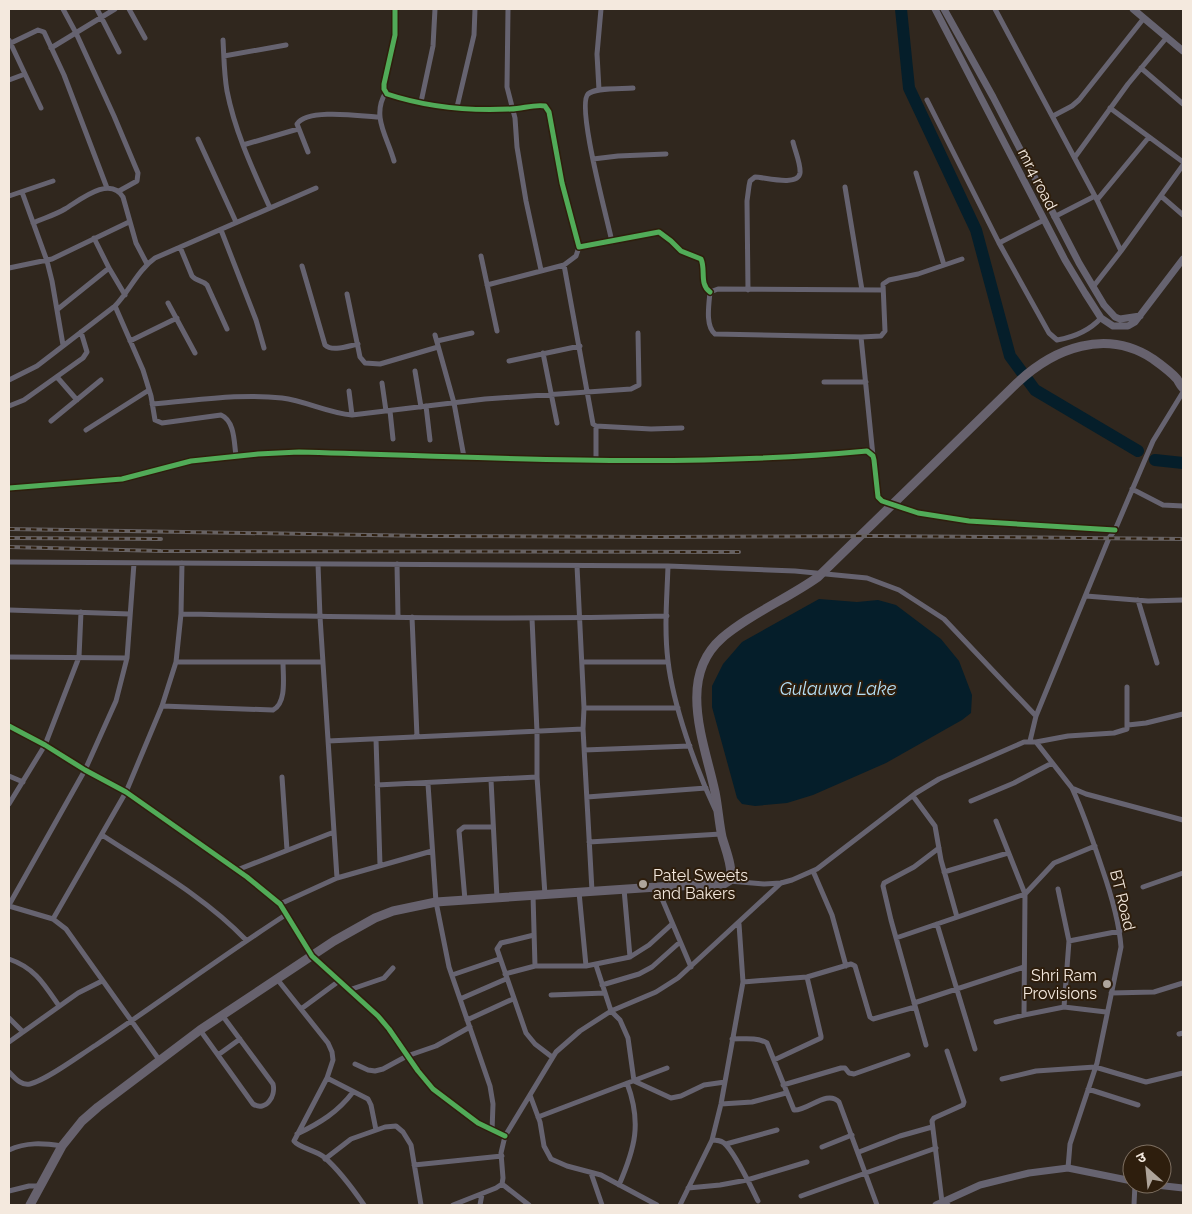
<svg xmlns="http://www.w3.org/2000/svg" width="1192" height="1214" font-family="Raleway,'Noto Sans Devanagari',sans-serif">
<rect width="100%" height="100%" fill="#30271e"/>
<path fill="#051e2a" d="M819 599 857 602 878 600 896 605 941 639 959 661 972 695 971 713 962 720 886 763 813 795 787 803 755 806 742 804 737 798 712 707V686L723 664 742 642Z"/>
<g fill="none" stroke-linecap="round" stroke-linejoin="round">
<path stroke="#051e2a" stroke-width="12" d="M901 9 909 88 976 230 1010 356 1035 390 1138 451
M1155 460 1183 463"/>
<path stroke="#666370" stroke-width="5" d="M63 9 76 33 114 116 138 173 137 181 119 191
M97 9 119 52
M129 9 145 38
M395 9V35L384 84V89L387 94C426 107 471 111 511 109 522 109 534 104 545 106L549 112 562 183 579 247 659 232 671 241 681 251 701 259C706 270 699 284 710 292
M508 9 507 87 515 118 517 147 526 201 541 270
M995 9 1097 200 1121 251
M9 40 41 108
M223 40C224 57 224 74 227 91 235 132 253 170 270 208
M11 43 38 30 44 32 64 75 107 188
M51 48 115 9
M224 56 286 45
M1141 68 1183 104
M9 80 25 74
M599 90 597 54 601 9
M386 92C371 116 387 136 394 161
M927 100 999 243 1049 333 1057 340C1075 337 1089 331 1101 318
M421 102 433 46 435 9
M457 107 474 35 475 9
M1110 108 1183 162
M1053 116 1072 106 1079 100 1144 18
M198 139 236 222
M243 145 298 129
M308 152 297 124C307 108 361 116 378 117
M1075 157 1128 84 1167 37
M593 159 618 156 666 154
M916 173 944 265
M845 187 862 290
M22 192 47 261 52 281 63 345
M9 196 53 181
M1161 196 1183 215
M1097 200 1149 137
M1054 217 1095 196
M33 223C44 218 55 215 65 209 80 200 110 175 123 197L136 243 147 264
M221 230 256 320 264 348
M94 238 109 268 125 295
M612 242C608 221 576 106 588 94 596 87 622 89 633 88
M999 243 1044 220
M180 247 192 276C196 281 202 280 207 285L227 329
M481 256 497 331
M564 265 593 424 596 426 651 429 682 428
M302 266 325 345C332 352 348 346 358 344
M9 268 52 259 129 222
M487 285 564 265 576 256 579 247
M1093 287 1121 251 1183 165
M748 290 747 201 749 186 750 181 755 177C764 177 798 187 800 173 801 164 795 151 793 142
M347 294 360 357 365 363 380 364 438 347
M168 303 195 353
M115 306 143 370 151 396 155 420 162 423 221 415C235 421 234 443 236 456
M58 309 109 268
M435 335 454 403 464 457
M861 337 715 334C705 326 709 304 710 292L718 289 882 290
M130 341 177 318
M437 341 472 333
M543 353 557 423
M509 361 580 346
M415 371 421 407
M57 377 77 400
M9 380 37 366 115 306C130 290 138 270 155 258L316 188
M824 382H866
M382 383 386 411
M349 391 352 415
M152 404C194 401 239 393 282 398 306 401 328 413 352 415L485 399 631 389 639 385 638 333
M9 406 24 400 83 358 87 352 81 332
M426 406 430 440
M390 411 393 439
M51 421 101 380
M596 426V460
M86 430 149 390
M873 456 861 337 881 336 885 331 883 284 889 280 918 274 962 259
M9 488 122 479 191 461 258 454 299 452C488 457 678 469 867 451L873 456 874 460 878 497 882 501 918 513 969 521 1115 530
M1132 489 1163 505 1183 506
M9 562 668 566 795 571 867 578 899 590 944 619 1036 716
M318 564 320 617 337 878
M397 564 398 617
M577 566 584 708 583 729 592 891
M668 566C667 597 664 629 668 661 673 705 696 769 715 809
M1086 596 1148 601 1183 600
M1138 600 1157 663
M9 610 130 614
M181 614C343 617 505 620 667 616
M412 617 417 737
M532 618 537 732V777L545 895
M9 657 127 658
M176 662H323
M582 662H668
M162 706 273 710C287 703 283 677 283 662
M584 708H678
M1128 725 1146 723 1183 714
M9 726 45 745 85 770 126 792 247 877 280 904 312 956 378 1016 389 1029 418 1071 433 1089 478 1123 505 1136
M376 739 380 865
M328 741 583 729
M1030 741 1036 716 1109 538 1115 530 1153 441 1183 392
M1036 742 1068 736 1114 733 1127 729V687
M584 750 690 746
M9 776 23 782
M282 777 287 850
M491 780 497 898
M428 784 436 902 449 967 490 1086 493 1104 492 1131
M377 785 537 777
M913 796 935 826 941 860 957 917
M587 797 706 788
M971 801 1014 783 1052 763
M9 804 45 745 79 657 81 612
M996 821 1025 894 1024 1015 1064 1007 1106 1012
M102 835C151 867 205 897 246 940
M589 842 721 834
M237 870 334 832
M813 871 832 915 846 966
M944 872 1008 853
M729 881 764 884 781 883 792 880 817 869 916 793 939 779 1024 742H1036L1072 788 1086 794 1183 820
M657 887 691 967
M1143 887 1183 873
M624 889 630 957
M1058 889 1069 941 1064 1007
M579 892 586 966
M533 895 535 966
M465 900 459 831 464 827H493
M280 904 337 878 432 851
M9 905 85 770 116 701 127 658 134 563
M9 906 53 919 66 929 160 1061
M53 919 126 792 162 706 176 662 181 614 182 563
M937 924 975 1049
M534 935 501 943 497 949 526 1033 535 1044 552 1057
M896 938 1025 894 1054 863 1095 846
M1069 941 1120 931
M9 959C35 968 44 984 59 1006
M596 965 611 1011 620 1020 628 1038 634 1081 671 1098 681 1096 704 1085 725 1082
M505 974 535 966H586L630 957 649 945 672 924
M452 975 499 959
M277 979 328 1043 332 1052 333 1060 327 1078 294 1141C299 1148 315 1150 324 1157 339 1170 353 1189 364 1205
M743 982 807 977 851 964 855 966 870 1017 873 1019 915 1007
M602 985 639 974 652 967 680 942
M349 990 384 978 393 968
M1111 993 1154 992 1183 983
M551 995 605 993
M460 999 506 979
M914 1003 1024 967
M301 1009 339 981
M9 1018 23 1032
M467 1020 513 999
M996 1022 1024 1015
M200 1030 253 1104C266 1112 276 1096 273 1084L222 1015
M1179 1034 1183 1033
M732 1039C744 1039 757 1037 767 1043L794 1110C808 1111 827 1089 839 1102L877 1205
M9 1042 78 993 102 981
M926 1045 891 920 883 886 884 883 914 867 939 848
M947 1051 964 1102 963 1105 934 1118 932 1121 942 1202 948 1205
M218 1055 240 1039
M774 1060 821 1038V1036L807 977
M355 1064 368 1070 375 1071 383 1069 407 1056 436 1046 470 1027
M9 1072C15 1078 21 1086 30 1084 47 1080 80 1055 96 1045 160 1002 222 956 287 914
M327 1078 368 1099 371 1105 376 1130
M1002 1079 1036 1071 1095 1067 1146 1082 1183 1073
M783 1085 841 1068H845L849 1073 854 1074 908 1055
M1088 1089 1138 1105
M530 1095 540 1122 544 1146 551 1159 567 1166 601 1175 657 1205
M721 1104 752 1102 786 1093
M538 1117 667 1068
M297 1134C320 1123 338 1112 353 1092
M712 1140C717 1140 720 1140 724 1143 735 1152 751 1187 758 1201
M726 1144 777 1130
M822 1147 852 1135
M9 1150C26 1142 43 1143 62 1146
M859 1152 900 1136 932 1127
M325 1159 351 1139 385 1127 396 1126 403 1132 411 1145 421 1205
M414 1165 502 1156
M1068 1168 1070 1144 1097 1063 1121 947C1119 920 1111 894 1102 868 1093 841 1084 814 1072 788
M591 1173 602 1205
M502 1184 529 1205
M619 1185C635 1148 642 1123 627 1083
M688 1188 720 1185 747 1180 807 1162
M9 1191 29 1186H40
M801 1196 936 1148
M453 1205 496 1188 502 1184 503 1178 501 1153 505 1136 556 1052 580 1031 611 1011 656 992 678 978 781 883
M480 1205 482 1194
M680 1205 712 1140 721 1104 743 982 739 924
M1134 1205 1135 1184"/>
<path stroke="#666370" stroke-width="7" d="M935 9 1065 260 1085 293 1101 318 1113 326H1128L1135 322 1183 259
M944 9 993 97 1079 263 1104 305 1115 317 1120 319 1140 316
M1133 9 1183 51
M1147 1184 1183 1188
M936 1205 980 1185 1029 1173 1068 1168 1132 1181"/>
<path stroke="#67626e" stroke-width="9" d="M30 1205 62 1146 82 1121 98 1107 200 1030 334 941 375 918 393 911 436 902 657 887 724 884 729 881C735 872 725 848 722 837 719 823 718 807 715 792 705 744 676 678 722 638 750 614 787 599 818 577L1017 383C1054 348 1106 328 1153 359 1160 364 1171 372 1177 379 1179 382 1180 385 1183 388"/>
<defs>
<path id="rail" d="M9 529 427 536 660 537 879 536 1183 539
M9 538 161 539
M9 547 161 551 739 552"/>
</defs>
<use href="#rail" stroke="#676263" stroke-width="4"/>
<use href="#rail" stroke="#2e1e0d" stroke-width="2" stroke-dasharray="5.5" stroke-linecap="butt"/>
<defs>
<path id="cycleway" d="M395 9V35L384 84V89L387 94C426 107 471 111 511 109 522 109 534 104 545 106L549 112 562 183 579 247 659 232 671 241 681 251 701 259C706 270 699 284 710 292
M9 488 122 479 191 461 258 454 299 452C488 457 678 469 867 451L873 456 874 460 878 497 882 501 918 513 969 521 1115 530
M9 726 45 745 85 770 126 792 247 877 280 904 312 956 378 1016 389 1029 418 1071 433 1089 478 1123 505 1136"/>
</defs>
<use href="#cycleway" stroke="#2e1e0d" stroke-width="8"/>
<use href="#cycleway" stroke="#51ab58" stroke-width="5"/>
</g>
<g fill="#afa59b" stroke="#2e1e0d" stroke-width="2">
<circle cx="643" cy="884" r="5"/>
<circle cx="1107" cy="984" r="5"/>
</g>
<g text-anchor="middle" stroke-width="4" stroke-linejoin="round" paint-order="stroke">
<g font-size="16" fill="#f4e9de" stroke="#2e1e0d">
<text transform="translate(1038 179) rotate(63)" y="6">mr4 road</text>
<text transform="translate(1123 900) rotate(76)" y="6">BT Road</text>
</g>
<g font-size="16" fill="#f4e9de" stroke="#2e1e0d" text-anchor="start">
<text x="653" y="881">Patel Sweets<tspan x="653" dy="18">and Bakers</tspan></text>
<text x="1097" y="981" text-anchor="end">Shri Ram<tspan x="1097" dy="18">Provisions</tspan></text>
</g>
<g font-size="18" font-style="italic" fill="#b3def5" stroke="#2e1e0d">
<text x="838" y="695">Gulauwa Lake</text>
</g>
</g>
<rect width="1192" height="1214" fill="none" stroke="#f4e9de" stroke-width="20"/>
<g transform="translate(1147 1169) rotate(333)"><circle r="24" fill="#2e1e0d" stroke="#7d6f61"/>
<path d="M0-4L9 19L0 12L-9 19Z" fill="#afa59b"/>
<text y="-8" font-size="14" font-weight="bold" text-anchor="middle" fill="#f4e9de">उ</text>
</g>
</svg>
